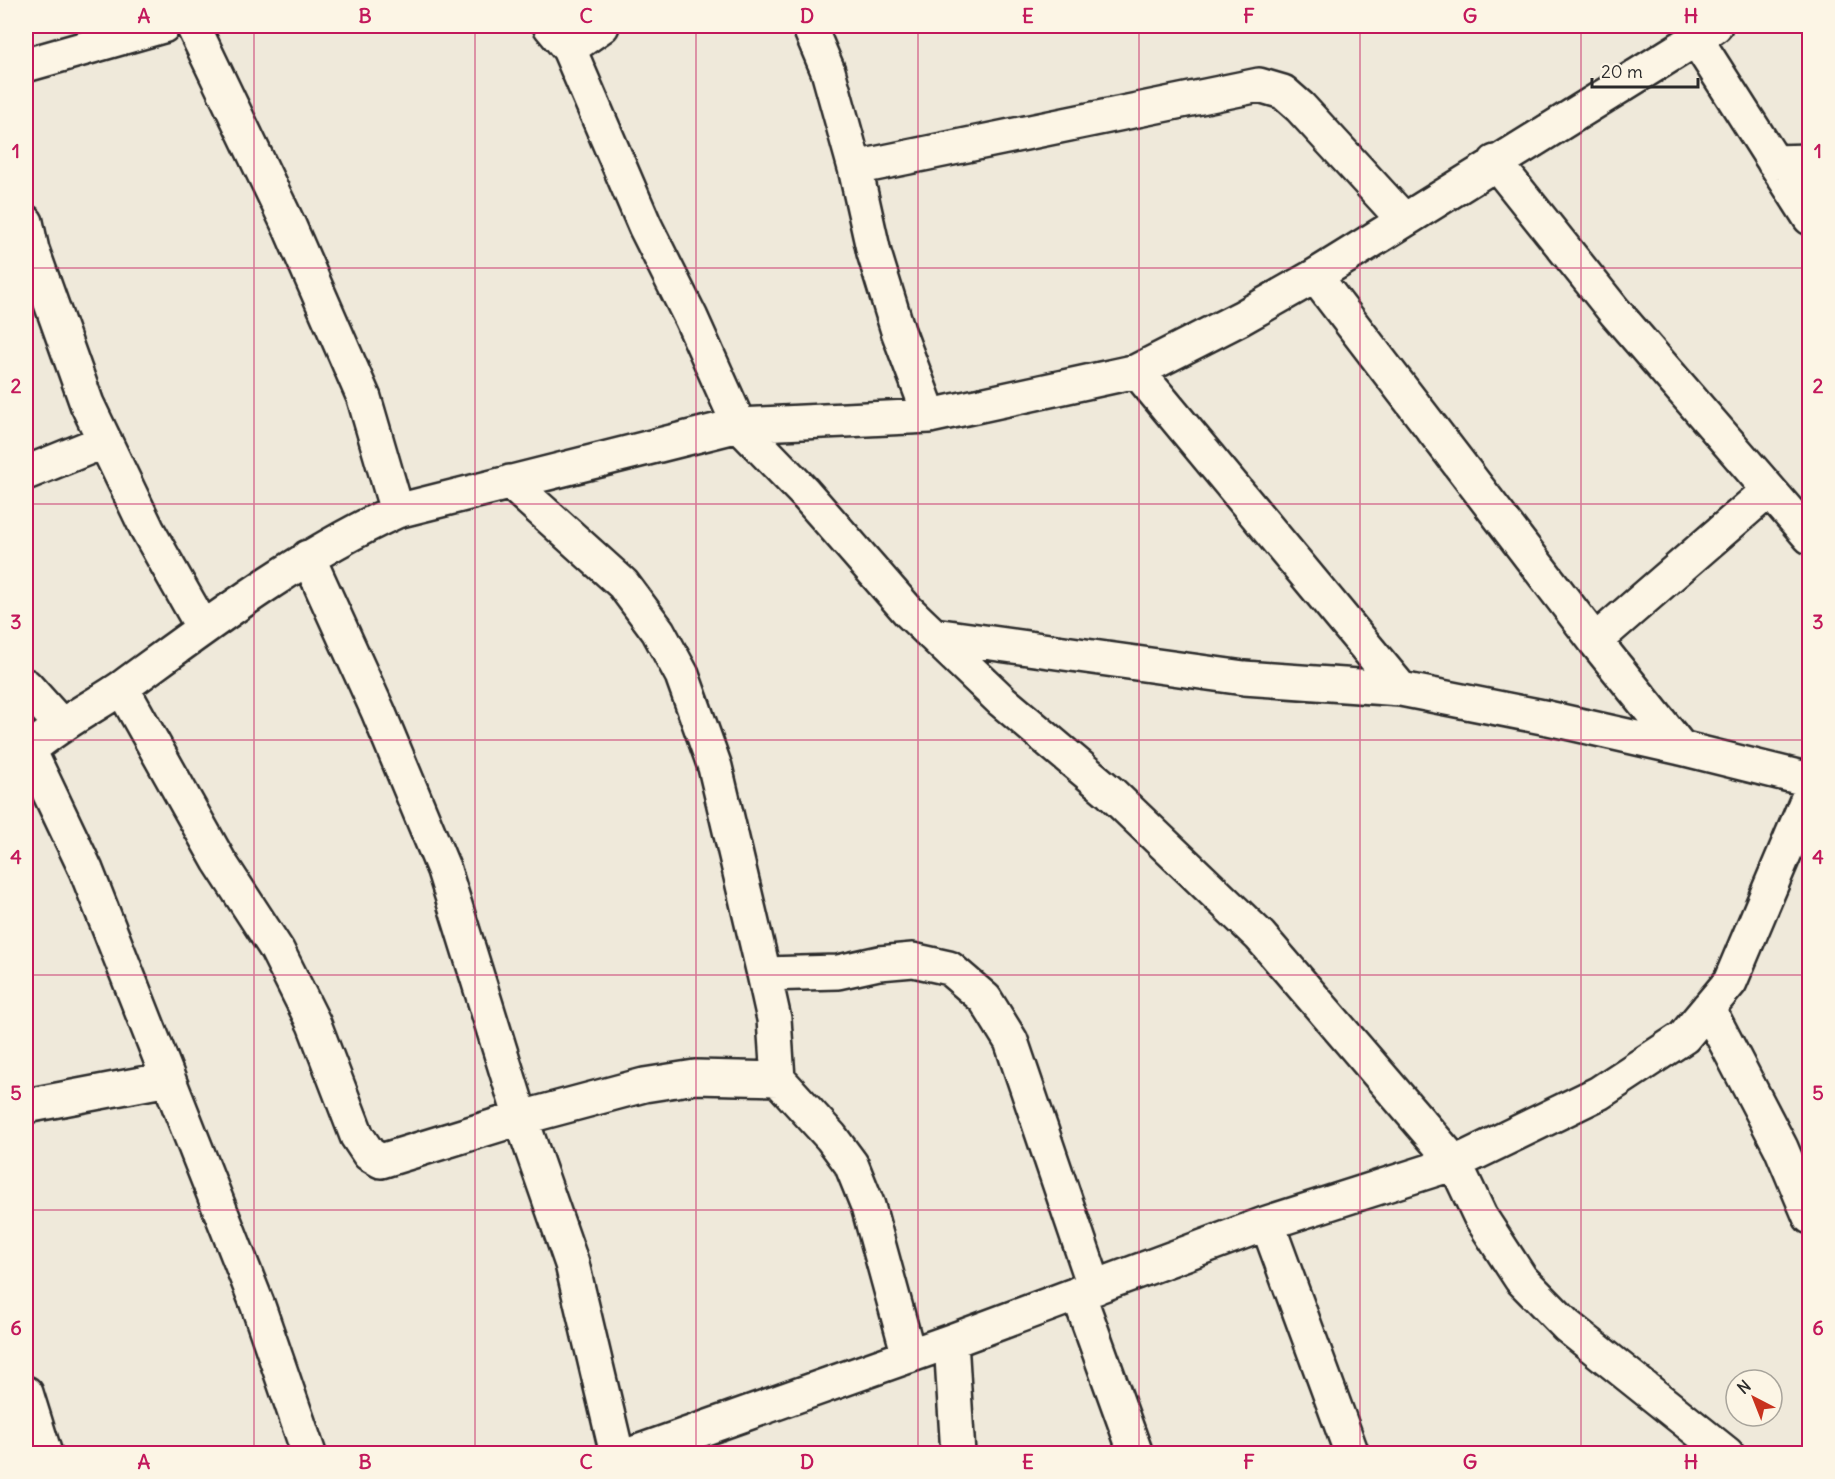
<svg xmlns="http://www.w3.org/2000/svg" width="1835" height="1479" font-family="Delius,sans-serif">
<rect width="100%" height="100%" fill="#efe9da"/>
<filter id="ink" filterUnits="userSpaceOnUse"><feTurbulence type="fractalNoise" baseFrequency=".0167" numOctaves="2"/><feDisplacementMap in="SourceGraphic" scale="12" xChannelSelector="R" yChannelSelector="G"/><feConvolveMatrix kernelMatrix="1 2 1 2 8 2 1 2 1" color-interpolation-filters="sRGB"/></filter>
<g filter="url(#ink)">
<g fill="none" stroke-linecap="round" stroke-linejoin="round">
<defs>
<path id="minor" d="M193 26 290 228 364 398 397 511
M550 26 569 49 645 226 691 318 739 425 804 492 908 611 1002 701 1111 793 1260 936 1455 1163 1480 1216 1521 1279 1567 1326 1727 1454
M809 26 828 71 855 168 874 253 898 331 930 416
M1696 39 1810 218
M569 49 602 26
M26 65 163 26
M1495 162 1615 312 1810 537
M1774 162 1810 161
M855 168 1259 85 1283 92 1300 107 1403 219
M26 222 32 250 87 404 147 529 203 628
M1315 276 1595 641 1681 748
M1137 371 1401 689
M26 473 105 441
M510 482 623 584 658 631 682 675 715 767 764 974 774 1019 778 1079 831 1137 851 1164 868 1206 909 1356
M308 557 378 711 444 870 521 1118 572 1264 617 1454
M934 635 1244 678 1401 689 1548 718 1681 748 1810 780
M1595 641 1769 490
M26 686 62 726
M122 688 219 861 277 950 314 1024 357 1136 369 1154 381 1161 521 1118 644 1085 695 1077 778 1079
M29 750 86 870 258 1306 309 1454
M26 752C38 743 50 733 63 725 83 711 104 700 124 686 212 622 298 556 397 511L739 425 930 416 1137 371 1241 318 1315 276 1696 39 1715 26
M764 974 838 972 879 963 913 960 949 968 985 999 1011 1041 1095 1288
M1708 1008 1781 1148 1810 1217
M26 1106 168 1079
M1267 1223 1352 1454
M1078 1293 1136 1454
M951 1341 958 1454
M26 1393 45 1454
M632 1454 951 1341 1267 1223 1455 1163 1599 1093 1684 1037 1730 982 1810 793"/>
</defs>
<use href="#minor" stroke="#2b2b2b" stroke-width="38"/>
<use href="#minor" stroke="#fcf5e5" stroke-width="33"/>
</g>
</g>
<path fill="none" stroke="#c2185b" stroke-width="1.5" stroke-opacity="0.55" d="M254 26V1454M475 26V1454M696 26V1454M918 26V1454M1139 26V1454M1360 26V1454M1581 26V1454M26 268H1810M26 504H1810M26 740H1810M26 975H1810M26 1210H1810"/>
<rect width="1835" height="1479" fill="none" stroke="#fcf5e5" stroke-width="66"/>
<g transform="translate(1754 1398) rotate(318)"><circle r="28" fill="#fcf5e5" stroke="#a8a49b" stroke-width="1.5"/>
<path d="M0-4.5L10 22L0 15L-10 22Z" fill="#c8321e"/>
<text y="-9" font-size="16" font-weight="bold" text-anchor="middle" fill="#2b2b2b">N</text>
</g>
<path d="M1592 78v9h106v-9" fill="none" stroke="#2b2b2b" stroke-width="3"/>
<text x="1601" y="78" font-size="18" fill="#2b2b2b" stroke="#fcf5e5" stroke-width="4.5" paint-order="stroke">20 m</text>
<rect x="33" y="33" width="1769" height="1413" fill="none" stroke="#c2185b" stroke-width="2"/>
<g font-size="20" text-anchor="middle" font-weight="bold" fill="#c2185b">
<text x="144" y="23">A</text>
<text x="365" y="23">B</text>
<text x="586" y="23">C</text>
<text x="807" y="23">D</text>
<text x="1028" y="23">E</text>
<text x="1249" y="23">F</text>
<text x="1470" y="23">G</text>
<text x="1691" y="23">H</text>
<text x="16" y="158">1</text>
<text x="1818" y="158">1</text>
<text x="16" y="393">2</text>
<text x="1818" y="393">2</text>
<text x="16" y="629">3</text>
<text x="1818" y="629">3</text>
<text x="16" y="864">4</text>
<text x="1818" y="864">4</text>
<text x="16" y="1100">5</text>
<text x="1818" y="1100">5</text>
<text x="16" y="1335">6</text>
<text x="1818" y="1335">6</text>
<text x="144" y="1469">A</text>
<text x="365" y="1469">B</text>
<text x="586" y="1469">C</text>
<text x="807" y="1469">D</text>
<text x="1028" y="1469">E</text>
<text x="1249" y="1469">F</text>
<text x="1470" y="1469">G</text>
<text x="1691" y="1469">H</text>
</g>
</svg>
